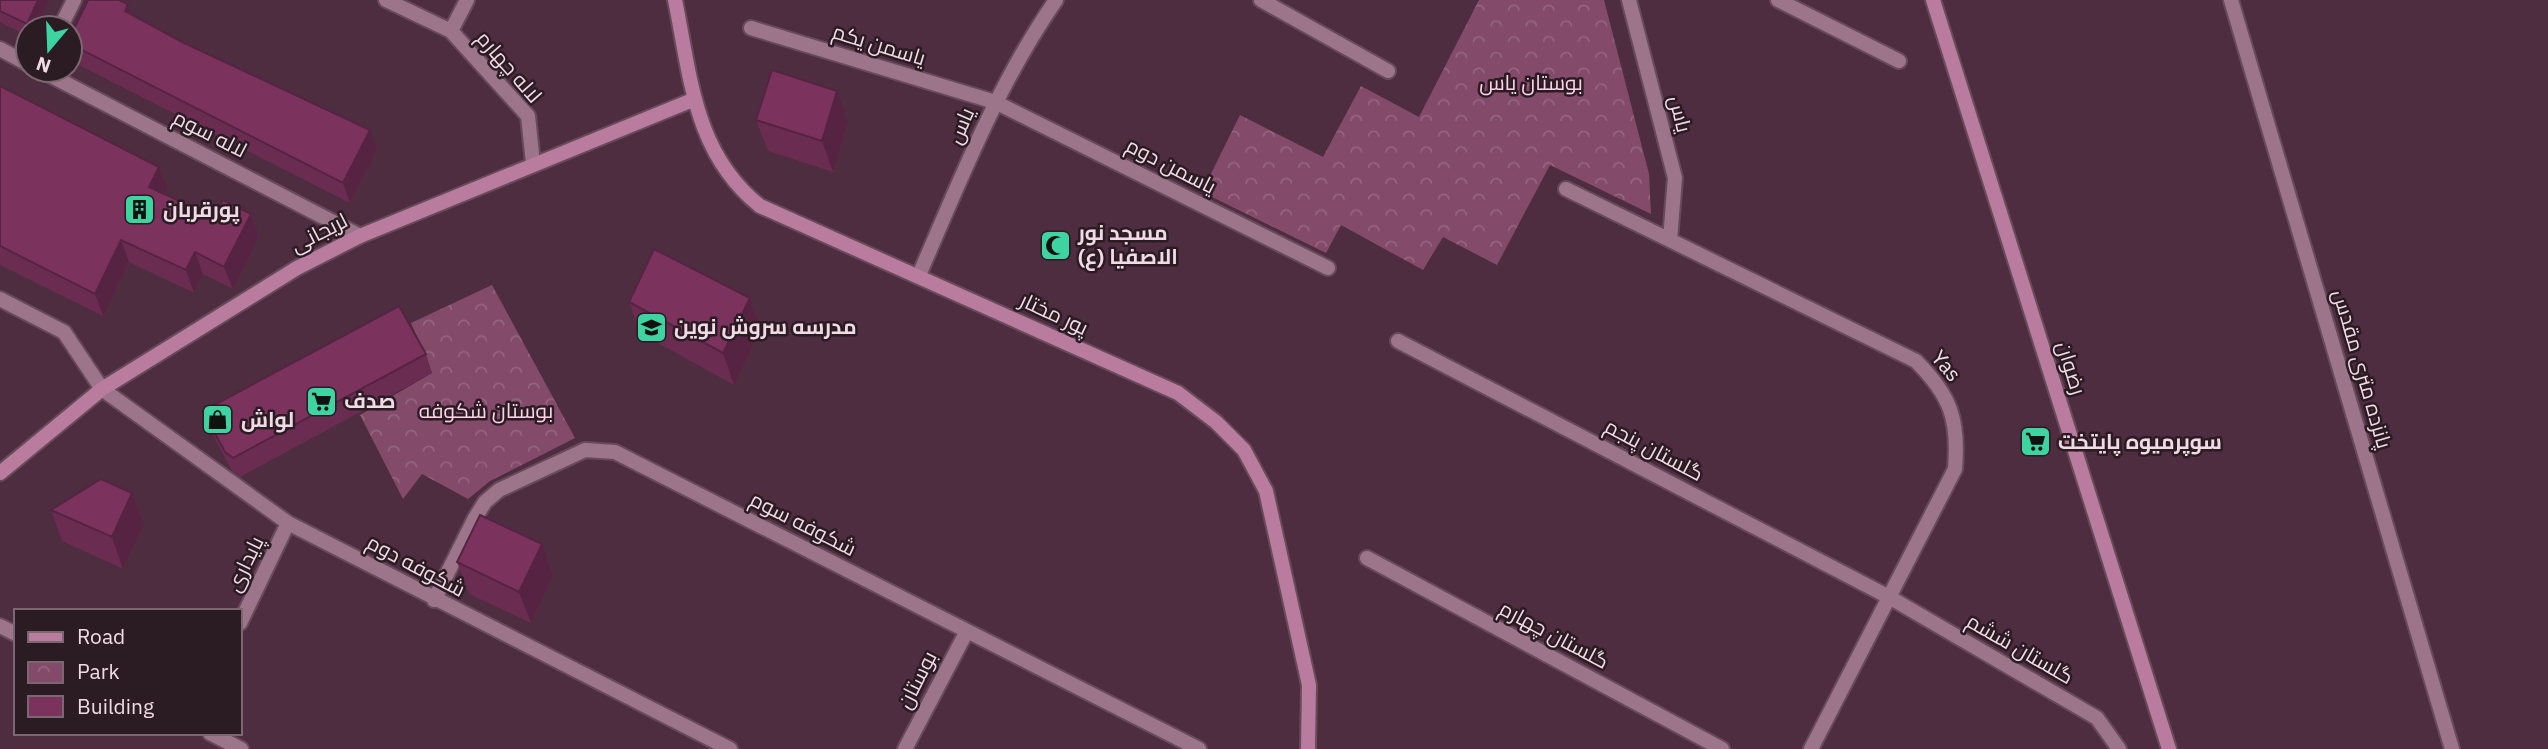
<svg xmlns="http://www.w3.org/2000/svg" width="2548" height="749" font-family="'IBM Plex Sans',Cairo,sans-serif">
<defs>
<pattern id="park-crowns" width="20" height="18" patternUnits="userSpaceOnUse" patternTransform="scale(1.75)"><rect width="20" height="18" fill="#834a6a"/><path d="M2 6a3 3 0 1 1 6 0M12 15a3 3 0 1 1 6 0" fill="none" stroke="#95647f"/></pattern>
</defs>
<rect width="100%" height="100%" fill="#4e2d40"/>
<path fill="url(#park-crowns)" d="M1479 0H1604L1649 174 1651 214 1550 165 1497 265 1443 237 1423 270 1341 225 1326 253 1202 192 1240 115 1323 157 1361 86 1419 117Z
M492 285 575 438 490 481 468 499 422 474 403 499 360 415 432 373 411 323Z"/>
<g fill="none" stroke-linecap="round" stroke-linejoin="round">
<defs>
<path id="street" d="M386 0 451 31 528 116 533 163
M1261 0 1388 71
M1629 0 1675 178 1670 240
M1778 0 1899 61
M2231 0 2452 749
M60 28 74 0
M751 28 995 102 1328 268
M451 31 467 0
M0 49 28 64
M40 70 360 236
M1566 189 1916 361C1951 396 1959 420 1955 469L1811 749
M919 275C960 181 997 85 1056 0
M0 299 64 332 102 389 288 523 730 749
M1398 341 1889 597 2097 718 2119 749
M1367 558 1722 749
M434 600 475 518 485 502 499 490 585 450 615 452 1199 749
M240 623 288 523
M0 626 16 634
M210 733 241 749
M905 749 967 631"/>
<path id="secondary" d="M675 0C691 78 694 153 760 206L1178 393 1216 422 1244 450 1266 491 1309 685 1308 749
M1933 0 2169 749
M0 473 102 389 297 268 360 236 695 99"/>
</defs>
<use href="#street" stroke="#684b5b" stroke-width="18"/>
<use href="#secondary" stroke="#684b5b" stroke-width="18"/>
<use href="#street" stroke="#9c758a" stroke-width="14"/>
<use href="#secondary" stroke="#b97b9e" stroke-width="14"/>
</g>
<path fill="#6a2c51" d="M0 0H49L36 28H28V36L0 22Z
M128 4 131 15 377 150 350 203 75 63 70 49V37Z
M0 86 167 189 165 194 214 217 251 214 259 236 233 289 203 274 194 293 129 262 103 316 0 265Z
M756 120 848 122 833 172 768 151Z
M750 298 761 329 734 385 640 333 629 302Z
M426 354 432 373 240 477 232 471 210 430 203 411Z
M132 493 144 524 123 569 62 541 51 510Z
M542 544 553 575 531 623 469 594 457 562Z"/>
<path fill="#562442" d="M38 0H49L36 28H28L27 24Z
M128 4 135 25 125 11Z
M837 91 848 122 833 172 822 141Z
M370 130 377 150 350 203 343 183Z
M159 167 167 189 158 209 149 187Z
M251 214 259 236 233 289 224 267Z
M121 240 129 262 103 316 95 294Z
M195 252 203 274 194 293 186 270Z
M750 298 761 329 734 385 723 353Z
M132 493 144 524 123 569 112 537Z
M542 544 553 575 531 623 519 592Z"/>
<path fill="#7b335e" stroke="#562442" stroke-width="2" d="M0 0H38L27 24 0 11Z
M88 0H119L128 4 125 11 182 42 370 130 343 183 70 44V37Z
M772 70 837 91 822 141 756 120Z
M0 86 159 167 149 187 214 217 223 200 251 214 224 267 195 252 186 270 121 240 95 294 0 246Z
M654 249 750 298 723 353 629 302Z
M399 306 426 354 233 458 225 452 203 411Z
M101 479 132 493 112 537 51 510Z
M480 515 542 544 519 592 457 562Z"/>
<defs>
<symbol id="building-square" viewBox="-11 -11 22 22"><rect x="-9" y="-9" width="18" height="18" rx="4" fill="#3ed4a2" stroke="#2b1b23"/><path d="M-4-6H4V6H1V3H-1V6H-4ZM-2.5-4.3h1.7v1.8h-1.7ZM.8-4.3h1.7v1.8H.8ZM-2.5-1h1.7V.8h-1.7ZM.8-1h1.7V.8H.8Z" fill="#111"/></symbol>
<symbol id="mosque-square" viewBox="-11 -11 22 22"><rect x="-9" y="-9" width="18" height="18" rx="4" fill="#3ed4a2" stroke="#2b1b23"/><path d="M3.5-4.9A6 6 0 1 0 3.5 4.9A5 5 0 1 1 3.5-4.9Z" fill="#111"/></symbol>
<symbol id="school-square" viewBox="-11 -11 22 22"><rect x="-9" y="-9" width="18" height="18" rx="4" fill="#3ed4a2" stroke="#2b1b23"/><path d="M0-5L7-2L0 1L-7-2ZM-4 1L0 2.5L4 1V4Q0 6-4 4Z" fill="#111"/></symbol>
<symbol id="supermarket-square" viewBox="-11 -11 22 22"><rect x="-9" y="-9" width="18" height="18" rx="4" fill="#3ed4a2" stroke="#2b1b23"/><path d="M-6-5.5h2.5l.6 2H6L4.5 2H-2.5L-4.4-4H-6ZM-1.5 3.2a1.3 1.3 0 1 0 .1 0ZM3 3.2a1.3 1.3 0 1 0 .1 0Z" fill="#111"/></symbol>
<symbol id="shop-square" viewBox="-11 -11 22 22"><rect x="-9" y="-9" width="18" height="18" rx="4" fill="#3ed4a2" stroke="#2b1b23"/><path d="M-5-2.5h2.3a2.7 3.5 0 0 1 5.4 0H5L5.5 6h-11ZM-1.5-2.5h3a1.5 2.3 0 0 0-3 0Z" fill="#111"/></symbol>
</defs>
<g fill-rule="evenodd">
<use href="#building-square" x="122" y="192" width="35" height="35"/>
<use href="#mosque-square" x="1038" y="228" width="35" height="35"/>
<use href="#school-square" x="634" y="310" width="35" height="35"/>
<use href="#supermarket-square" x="304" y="384" width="35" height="35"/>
<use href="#shop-square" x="200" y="402" width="35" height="35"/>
<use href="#supermarket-square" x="2018" y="424" width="35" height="35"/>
</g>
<g text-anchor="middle" stroke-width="5" stroke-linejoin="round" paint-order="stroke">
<g font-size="21" fill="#f0dae5" stroke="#2b1b23">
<text transform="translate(879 45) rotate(17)" y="7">یاسمن یکم</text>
<text transform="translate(509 67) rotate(49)" y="7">لاله چهارم</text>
<text transform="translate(1680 114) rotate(76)" y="7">یاس</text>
<text transform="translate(961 126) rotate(-67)" y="7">یاس</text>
<text transform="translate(210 134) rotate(27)" y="7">لاله سوم</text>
<text transform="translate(1171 166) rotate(27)" y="7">یاسمن دوم</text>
<text transform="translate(319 233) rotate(-27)" y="7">لریجانی</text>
<text transform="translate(1054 314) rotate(25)" y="7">پور مختار</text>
<text transform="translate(1946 366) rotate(50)" y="7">Yas</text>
<text transform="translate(2071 368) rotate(73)" y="7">رضوان</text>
<text transform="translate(2362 369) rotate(74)" y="7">پانزده متری مقدس</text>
<text transform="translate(1654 450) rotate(28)" y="7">گلستان پنجم</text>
<text transform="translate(803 524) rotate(27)" y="7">شکوفه سوم</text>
<text transform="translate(245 564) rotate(-64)" y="7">پایداری</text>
<text transform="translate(416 566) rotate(28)" y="7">شکوفه دوم</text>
<text transform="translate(1554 635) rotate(28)" y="7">گلستان چهارم</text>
<text transform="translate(2020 649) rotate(30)" y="7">گلستان ششم</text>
<text transform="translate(917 680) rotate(-63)" y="7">بوستان</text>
</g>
<g font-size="21" fill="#fdd1e7" stroke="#2b1b23">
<text x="1531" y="90">بوستان یاس</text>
<text x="486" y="418">بوستان شکوفه</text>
</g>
<g font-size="21" font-weight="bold" fill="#f0dae5" stroke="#2b1b23" text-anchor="start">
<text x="163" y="217">پورقربان</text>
<text x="1078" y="240">مسجد نور<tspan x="1078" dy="24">الاصفیا (ع)</tspan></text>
<text x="674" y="334">مدرسه سروش نوین</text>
<text x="344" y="408">صدف</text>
<text x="241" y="427">لواش</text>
<text x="2058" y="449">سوپرمیوه پایتخت</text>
</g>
</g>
<rect x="14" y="609" width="228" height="126" fill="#2b1b23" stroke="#7a6771" stroke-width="2"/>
<rect x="28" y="632" width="35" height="10" fill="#b97b9e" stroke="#7a6771" stroke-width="2"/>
<text x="77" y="644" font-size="21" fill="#f0dae5">Road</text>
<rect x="28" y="662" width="35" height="21" fill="url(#park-crowns)" stroke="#7a6771" stroke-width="2"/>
<text x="77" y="679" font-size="21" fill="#f0dae5">Park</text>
<rect x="28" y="696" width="35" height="21" fill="#7b335e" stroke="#7a6771" stroke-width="2"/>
<text x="77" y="714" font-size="21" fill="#f0dae5">Building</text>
<g transform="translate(49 49) rotate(199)"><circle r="33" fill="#2b1b23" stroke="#7a6771" stroke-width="2"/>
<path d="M0-5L12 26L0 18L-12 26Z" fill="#3ed4a2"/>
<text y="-10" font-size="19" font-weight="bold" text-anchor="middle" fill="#f0dae5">N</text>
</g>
</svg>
